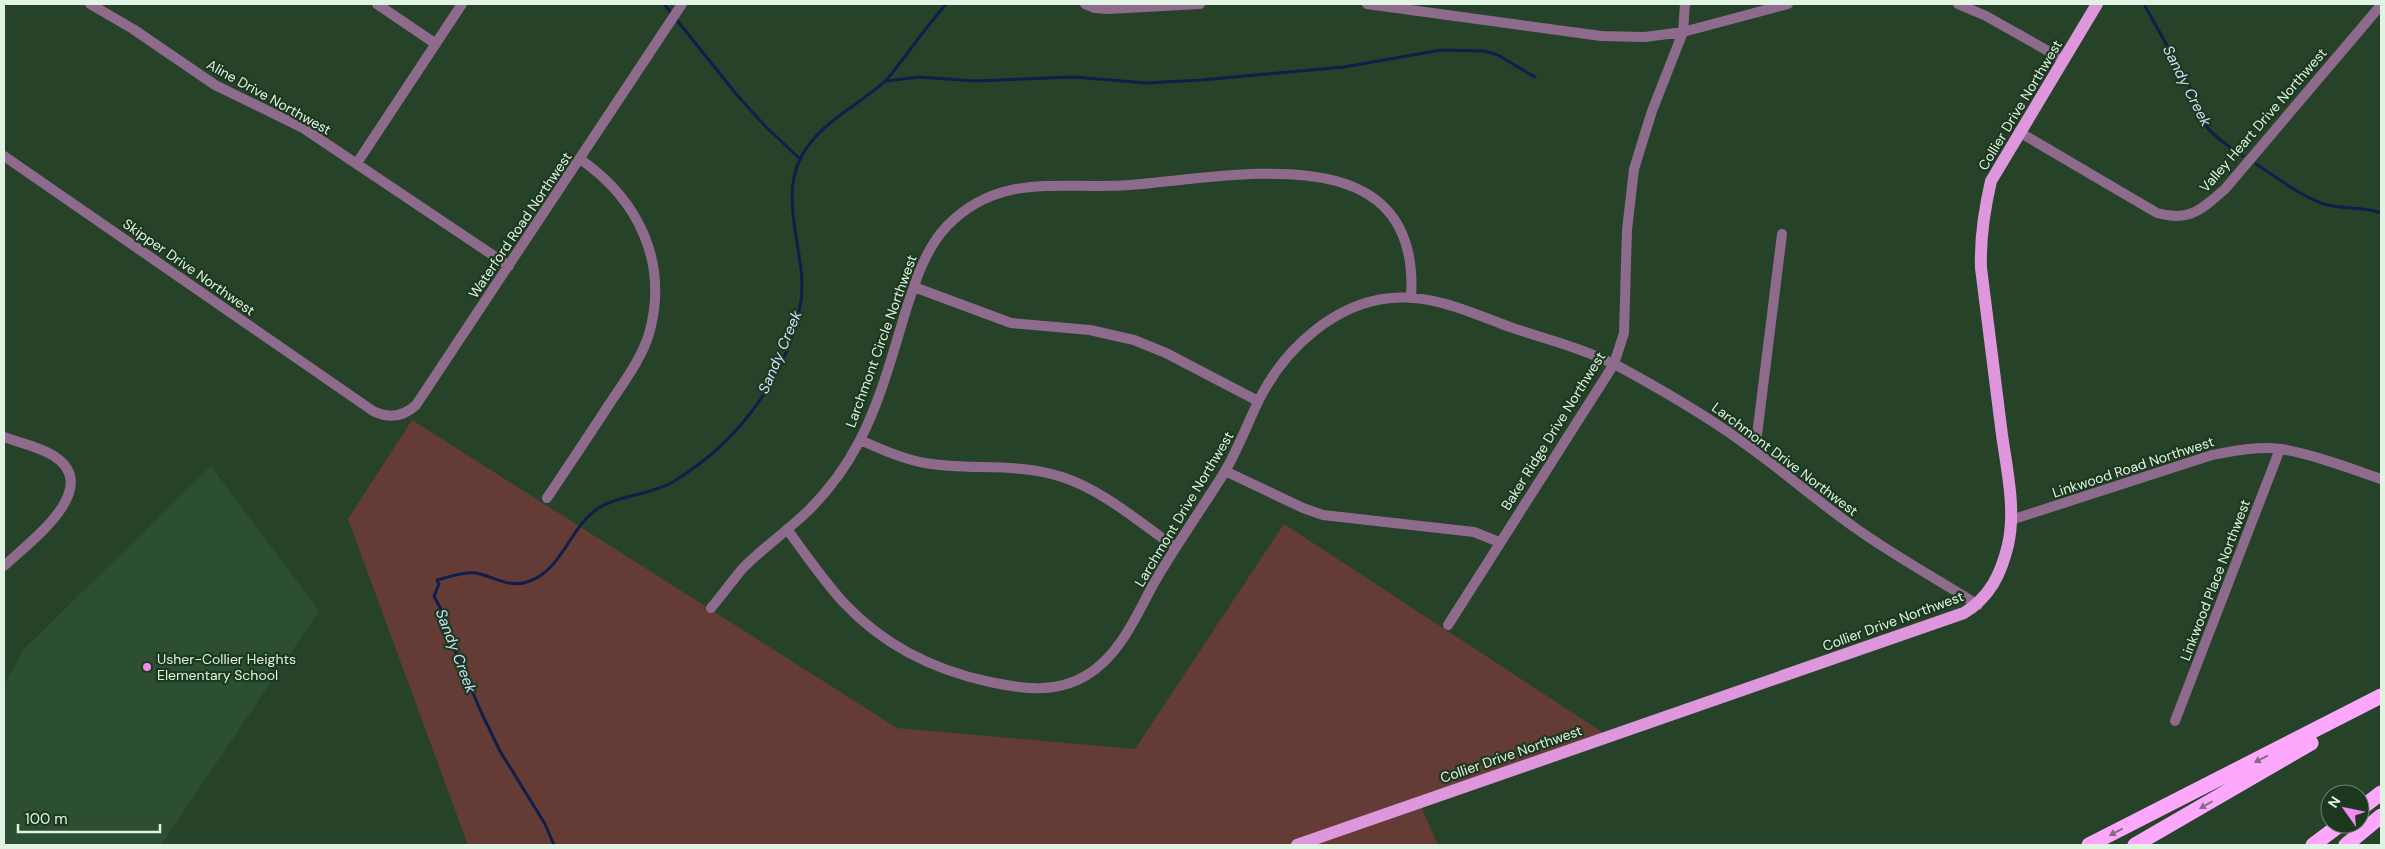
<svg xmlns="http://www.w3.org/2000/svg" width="2385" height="849" font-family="'DM Sans',sans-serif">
<rect width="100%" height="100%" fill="#26432a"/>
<path fill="#2b4f30" d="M211 466 319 611 161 845H4V685L24 649Z"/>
<path fill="#653b36" d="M412 420 897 728 1135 749 1284 524 1611 738 1421 807 1438 845H468L348 519Z"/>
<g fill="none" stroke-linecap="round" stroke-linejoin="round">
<path stroke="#101e4c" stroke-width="3" d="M664 4 737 95 765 126 800 159
M2144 4 2190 87C2198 125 2212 136 2243 156
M886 81 919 77 975 81 1074 77 1146 83 1202 80 1344 67 1441 50 1484 51 1498 55 1535 77
M2256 164C2278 178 2300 196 2324 204 2343 210 2362 206 2381 213
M554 845 545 824 500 751 482 714 454 649 447 621 434 596 439 584 437 580C449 577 464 571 476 573 496 577 509 589 530 581 563 568 569 529 597 509 617 496 640 496 662 487 672 484 680 477 688 472 743 435 787 373 800 307 810 258 777 205 801 157 819 123 856 107 884 82 891 76 897 66 903 59 917 40 931 22 946 4"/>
<path stroke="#8e6b8d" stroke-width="10" d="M90 4 133 29 215 85 303 128 509 266
M377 4 436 44
M1085 4 1095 8 1108 9 1200 4
M1367 4 1601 36 1645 37 1683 32 1788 4
M1958 4 1986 16 2064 60
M2019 132 2157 213C2190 222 2201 210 2225 189L2381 5
M4 156 373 411C389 419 403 417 416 405L682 4
M357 163 462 4
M914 287 1011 323 1090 330 1134 340 1166 353 1258 401
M4 437C20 443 40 447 54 456 104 489 28 543 4 566
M860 440C881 449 902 459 925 463 970 471 1017 462 1062 477 1103 490 1140 523 1175 547
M1755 451 1782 234
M1225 471 1303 508 1323 515 1474 532 1499 542
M547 498C567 468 588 437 608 406 623 383 641 360 649 334 669 263 639 200 580 159
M2011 520 2212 455C2234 451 2258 446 2281 449 2315 455 2349 468 2381 479
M787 529C805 554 823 580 843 602 883 645 933 670 990 682 1023 689 1056 694 1087 675 1120 655 1136 616 1154 583 1176 545 1201 510 1224 473 1239 448 1248 421 1261 396 1286 348 1335 303 1391 298 1433 294 1472 313 1510 327 1545 339 1585 349 1618 366 1666 392 1713 419 1756 452 1789 476 1820 503 1854 527 1893 555 1937 579 1978 605
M711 608C722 595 732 581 743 568 763 548 787 531 808 511 828 491 846 467 859 442 881 400 893 352 907 307 916 279 926 248 947 226 1000 171 1062 190 1129 185 1232 178 1422 131 1411 298
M1448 625 1614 364 1624 333 1627 230 1634 169 1652 111 1683 32 1685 4
M2175 721 2280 449"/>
<path stroke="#de97dd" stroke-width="12" d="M1297 845 1964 613C1990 597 2001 574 2008 545 2016 510 2007 470 2002 435 1995 380 1988 324 1981 268 1980 238 1984 211 1991 181L2097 4"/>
<path stroke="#fea8fd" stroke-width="15" d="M2360 809 2381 793
M2089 845 2381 696
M2135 845 2311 743
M2313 845 2341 824
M2346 845 2381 816"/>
</g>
<defs><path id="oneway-solid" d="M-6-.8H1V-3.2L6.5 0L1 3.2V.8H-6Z" transform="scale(1.25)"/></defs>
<g fill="#826b83">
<use href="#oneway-solid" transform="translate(2261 759) rotate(153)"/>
<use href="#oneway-solid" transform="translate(2206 805) rotate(150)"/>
<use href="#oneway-solid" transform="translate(2116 832) rotate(153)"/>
</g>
<circle fill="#f28af2" stroke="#1c3920" stroke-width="2" cx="147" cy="667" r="5"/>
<g text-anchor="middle" stroke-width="4.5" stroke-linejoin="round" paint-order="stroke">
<g font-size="14" fill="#e1f3e3" stroke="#1c3920">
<text transform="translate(269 97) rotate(29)" y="5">Aline Drive Northwest</text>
<text transform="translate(2020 105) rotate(-59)" y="5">Collier Drive Northwest</text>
<text transform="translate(2263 120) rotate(-49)" y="5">Valley Heart Drive Northwest</text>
<text transform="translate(520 225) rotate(-56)" y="5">Waterford Road Northwest</text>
<text transform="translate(189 267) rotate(35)" y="5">Skipper Drive Northwest</text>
<text transform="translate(881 341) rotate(-70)" y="5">Larchmont Circle Northwest</text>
<text transform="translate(1553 431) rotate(-58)" y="5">Baker Ridge Drive Northwest</text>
<text transform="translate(1785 459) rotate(37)" y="5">Larchmont Drive Northwest</text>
<text transform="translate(2133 467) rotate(-18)" y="5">Linkwood Road Northwest</text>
<text transform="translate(1184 509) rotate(-59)" y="5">Larchmont Drive Northwest</text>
<text transform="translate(2215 580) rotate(-69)" y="5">Linkwood Place Northwest</text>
<text transform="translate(1893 621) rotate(-20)" y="5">Collier Drive Northwest</text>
<text transform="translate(1511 754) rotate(-19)" y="5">Collier Drive Northwest</text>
</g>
<g font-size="14" fill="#e1f3e3" stroke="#1c3920" text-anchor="start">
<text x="157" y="664">Usher-Collier Heights<tspan x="157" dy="16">Elementary School</tspan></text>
</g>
<g font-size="15" font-style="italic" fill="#d0defe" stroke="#1c3920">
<text transform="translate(2187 86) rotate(63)" y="5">Sandy Creek</text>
<text transform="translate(780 352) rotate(-67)" y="5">Sandy Creek</text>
<text transform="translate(456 651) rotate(69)" y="5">Sandy Creek</text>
</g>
</g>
<rect width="2385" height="849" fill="none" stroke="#e1f3e3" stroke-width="10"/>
<g transform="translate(2345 809) rotate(303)"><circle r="24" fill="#1c3920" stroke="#6b836e"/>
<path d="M0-4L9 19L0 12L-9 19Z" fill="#f28af2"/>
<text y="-8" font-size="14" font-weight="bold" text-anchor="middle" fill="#e1f3e3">N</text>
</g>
<path d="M18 824v8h142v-8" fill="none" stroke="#e1f3e3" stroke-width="2.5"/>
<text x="25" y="824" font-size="15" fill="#e1f3e3" stroke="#1c3920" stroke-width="4" paint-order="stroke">100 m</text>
</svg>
